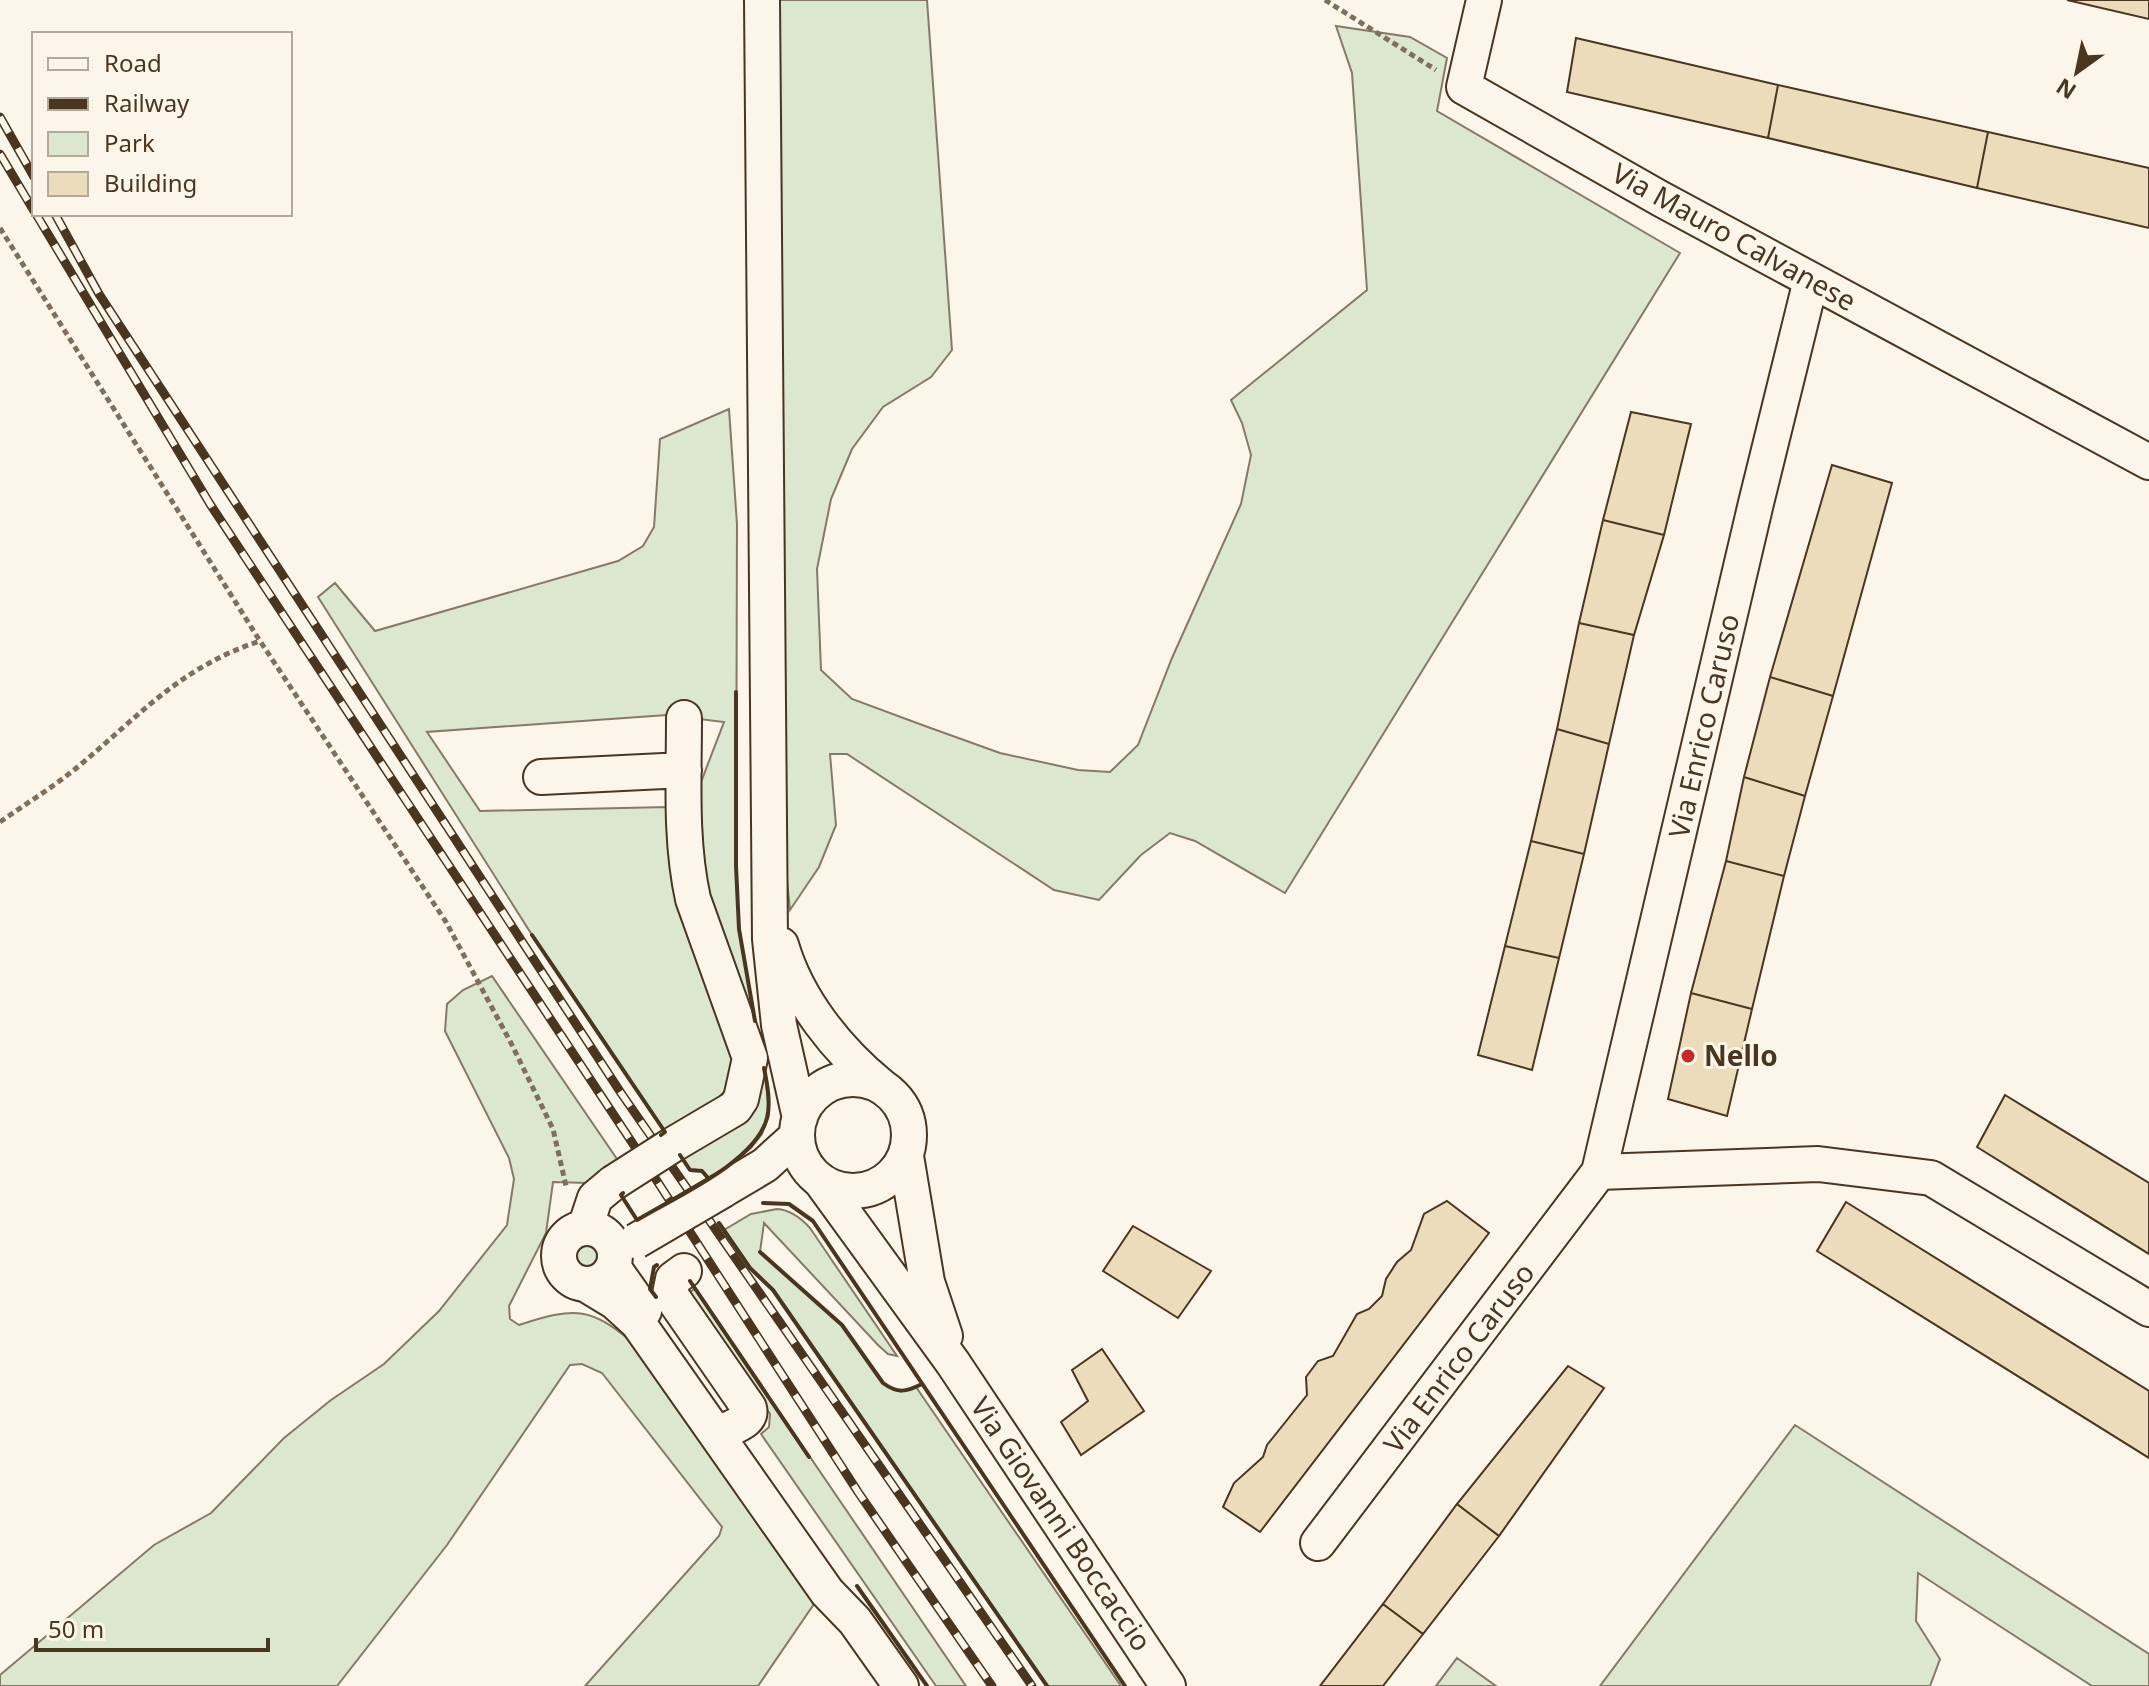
<svg xmlns="http://www.w3.org/2000/svg" width="2149" height="1686" font-family="'Noto Sans',sans-serif">
<rect width="100%" height="100%" fill="#fbf6e9"/>
<path fill="#dce7d0" stroke="#887966" stroke-width="2" d="M770 0H927L952 350 931 377 883 407 852 449 831 499 817 569 821 670 852 699 925 726 1000 753 1078 770 1110 772 1138 745 1172 658 1241 504 1251 455 1242 423 1231 400 1367 290 1352 73 1336 26 1410 37 1447 58 1437 111 1680 253 1285 893 1195 841 1170 833 1141 855 1099 900 1054 890 847 754H830L836 825 819 867 790 910 784 851Z
M729 409 737 524 736 866 739 929 766 1081 769 1115 762 1134 751 1148 732 1164 708 1178 702 1171 690 1170 681 1155 750 1115C758 1100 758 1088 757 1071L710 915 698 853 693 803 724 722 667 715 427 732 480 811 668 807 677 880 738 1050C739 1096 700 1112 665 1132L532 935 318 597 335 583 375 631 618 561 643 546 654 527 660 439Z
M492 976 619 1162 588 1183 553 1182 546 1233 509 1306 510 1319 519 1325C577 1306 591 1307 637 1346L816 1601 758 1686H585L719 1536 722 1527 602 1373 582 1364 570 1365 447 1545 337 1686H0V1675L154 1545 211 1513 284 1438 331 1400 384 1364 439 1311 507 1225 514 1179 509 1158 445 1031 447 1004 463 990Z
M777 1209C791 1210 801 1218 810 1228L897 1356 888 1354 878 1345 764 1223 760 1252 842 1325 883 1383C895 1392 903 1393 916 1387L1121 1686H1047L773 1290 750 1268 724 1230 751 1214Z
M568 1256a18 18 0 1 1 36 0a18 18 0 1 1-36 0Z
M695 1288 966 1686H936L761 1434 769 1427 770 1414 687 1295Z
M1795 1425 2149 1654V1686H2092L1918 1573 1916 1621 1940 1659 1930 1686H1600Z
M1457 1658 1496 1686H1436Z"/>
<path fill="#ecdcbc" stroke="#4a3520" stroke-width="2" d="M2067 0H2149V19Z
M1576 38 1778 85 1768 138 1567 92Z
M1778 85 1988 132 1977 188 1768 138Z
M1988 132 2149 168V228L1977 188Z
M1631 412 1691 424 1664 535 1603 520Z
M1832 465 1892 483 1833 696 1770 677Z
M1603 520 1664 535 1634 635 1579 623Z
M1579 623 1634 635 1609 744 1557 729Z
M1770 677 1833 696 1805 796 1744 777Z
M1557 729 1609 744 1584 854 1531 841Z
M1744 777 1805 796 1784 876 1726 861Z
M1531 841 1584 854 1559 958 1505 946Z
M1726 861 1784 876 1752 1009 1691 993Z
M1505 946 1559 958 1532 1070 1478 1055Z
M1691 993 1752 1009 1727 1116 1668 1099Z
M2005 1095 2149 1183V1254L1977 1147Z
M1447 1201 1489 1233 1260 1532 1223 1507 1234 1483 1263 1457 1267 1445 1307 1395 1306 1377 1318 1361 1333 1356 1357 1314 1369 1309 1382 1296 1386 1279 1397 1262 1411 1250 1424 1214Z
M1846 1202 2149 1391V1458L1817 1251Z
M1133 1226 1211 1271 1178 1318 1103 1271Z
M1102 1349 1144 1411 1081 1455 1061 1422 1088 1401 1072 1370Z
M1568 1366 1604 1388 1499 1536 1457 1504Z
M1457 1504 1499 1536 1423 1634 1383 1604Z
M1383 1604 1423 1634 1383 1686H1320Z"/>
<g fill="none" stroke-linecap="round" stroke-linejoin="round">
<defs>
<path id="minor" d="M762 0 770 939 779 1025 800 1118
M1484 0 1464 87 1661 199 2149 462
M1811 280 1756 503 1599 1172 1818 1164 1931 1178 2149 1309
M541 777 684 770
M781 945C797 1000 837 1050 881 1086
M797 1135a56 56 0 1 1 112 0a56 56 0 1 1-112 0Z
M674 1144 735 1108 741 1099 750 1058 693 899C680 840 684 779 684 718
M906 1156 927 1282 945 1336
M820 1180 953 1363 1168 1686
M723 1190 765 1165 797 1136
M559 1256a28 28 0 1 1 56 0a28 28 0 1 1-56 0Z
M585 1228 595 1198 613 1183
M613 1267 644 1311
M684 1271 673 1279 670 1294 749 1408C752 1420 739 1424 729 1429
M587 1285 615 1302 638 1323 827 1592 855 1621 901 1686
M1318 1543 1599 1172"/>
</defs>
<use href="#minor" stroke="#4a3520" stroke-width="38"/>
<path stroke="#7f6f5c" stroke-width="5" stroke-dasharray="6 4" stroke-linecap="butt" d="M1325 0 1436 70
M0 228 260 641 446 922 511 1043 553 1129 566 1186
M0 822C27 803 55 786 80 765 141 714 181 667 260 641"/>
<use href="#minor" stroke="#fbf6e9" stroke-width="34"/>
<defs>
<path id="rail" d="M0 117 34 177
M0 154 34 211
M36 214 210 504 637 1150 858 1492 992 1686
M55 214 99 294 621 1093 1032 1686"/>
</defs>
<use href="#rail" stroke="#4a3520" stroke-width="9"/>
<use href="#rail" stroke="#fbf6e9" stroke-width="6" stroke-dasharray="18" stroke-linecap="butt"/>
<defs>
<path id="minor-bridge" d="M613 1183 674 1144
M636 1241 723 1190"/>
</defs>
<use href="#minor-bridge" stroke="#4a3520" stroke-width="38" stroke-linecap="butt"/>
<use href="#minor-bridge" stroke="#fbf6e9" stroke-width="34"/>
<path stroke="#4a3520" stroke-width="4" d="M736 692V866L739 929 755 1021
M532 935 665 1132 661 1135
M680 1155 690 1170 702 1171 708 1178
M623 1193 621 1195 637 1220C675 1197 756 1162 767 1118 771 1103 767 1083 764 1068
M763 1203 789 1204 813 1221 1125 1686
M719 1223 750 1268 773 1290 1047 1686
M760 1252 842 1325 883 1383C898 1394 906 1392 922 1384
M690 1281 809 1457
M656 1297 650 1289 654 1267 657 1265
M857 1586 927 1686"/>
</g>
<circle fill="#c62828" stroke="#fbf6e9" stroke-width="3" cx="1688" cy="1056" r="8"/>
<g text-anchor="middle" stroke-width="6" stroke-linejoin="round" paint-order="stroke">
<g font-size="28" fill="#4a3520" stroke="#fbf6e9">
<text transform="translate(1734 237) rotate(29)" y="10">Via Mauro Calvanese</text>
<text transform="translate(1704 726) rotate(-77)" y="10">Via Enrico Caruso</text>
<text transform="translate(1459 1358) rotate(-53)" y="10">Via Enrico Caruso</text>
<text transform="translate(1061 1524) rotate(56)" y="10">Via Giovanni Boccaccio</text>
</g>
<g font-size="28" font-weight="bold" fill="#4a3520" stroke="#fbf6e9" text-anchor="start">
<text x="1704" y="1066">Nello</text>
</g>
</g>
<rect x="32" y="32" width="260" height="184" fill="#fbf6e9" stroke="#b4a999" stroke-width="2"/>
<rect x="48" y="58" width="40" height="12" fill="#fbf6e9" stroke="#b4a999" stroke-width="2"/>
<text x="104" y="72" font-size="24" fill="#4a3520">Road</text>
<rect x="48" y="98" width="40" height="12" fill="#4a3520" stroke="#b4a999" stroke-width="2"/>
<text x="104" y="112" font-size="24" fill="#4a3520">Railway</text>
<rect x="48" y="132" width="40" height="24" fill="#dce7d0" stroke="#b4a999" stroke-width="2"/>
<text x="104" y="152" font-size="24" fill="#4a3520">Park</text>
<rect x="48" y="172" width="40" height="24" fill="#ecdcbc" stroke="#b4a999" stroke-width="2"/>
<text x="104" y="192" font-size="24" fill="#4a3520">Building</text>
<g transform="translate(2077 72) rotate(213)" stroke="#fbf6e9" stroke-width="6" paint-order="stroke">
<path d="M0-6L14 30L0 20L-14 30Z" fill="#4a3520"/>
<text y="-12" font-size="22" font-weight="bold" text-anchor="middle" fill="#4a3520">N</text>
</g>
<path d="M36 1638v12h232v-12" fill="none" stroke="#4a3520" stroke-width="4"/>
<text x="48" y="1638" font-size="24" fill="#4a3520" stroke="#fbf6e9" stroke-width="6" paint-order="stroke">50 m</text>
</svg>
